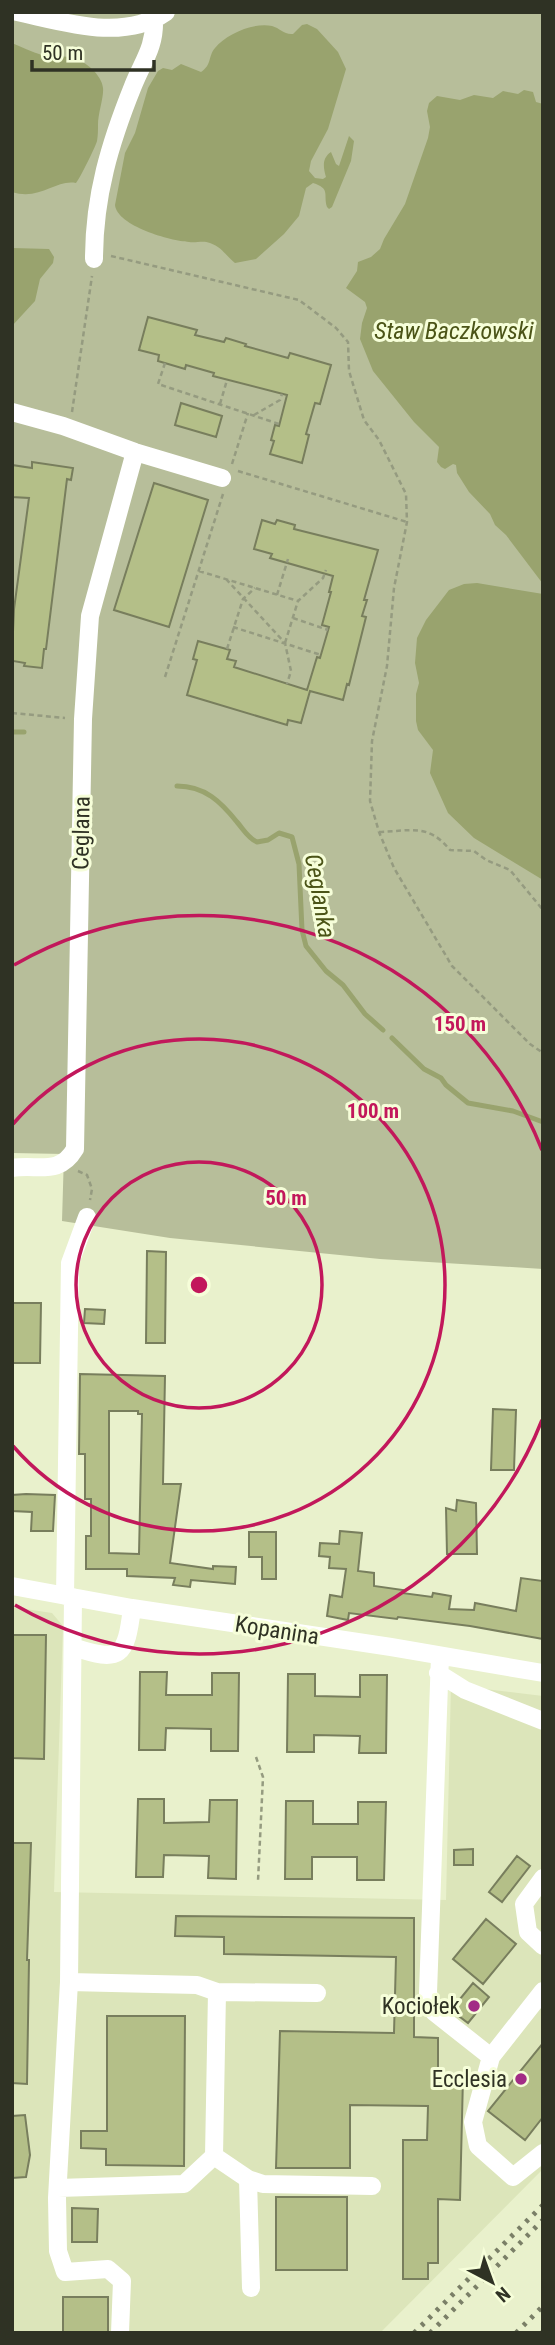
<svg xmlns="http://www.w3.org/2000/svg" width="555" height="2345" font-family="'Roboto Condensed',sans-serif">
<rect width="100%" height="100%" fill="#e9f1cc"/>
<path fill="#dce5ba" d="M12 1607 52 1613 63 1626 54 1892 446 1900 451 1685 543 1696V2169L380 2333H12Z"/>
<path fill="#b7be9a" d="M12 12H543V1269L380 1259 170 1238 62 1221 64 1154 12 1153Z"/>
<path fill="#99a36e" d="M307 24 317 29 338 52 346 69 328 129 311 161 309 171 315 178 323 179 326 177C323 167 322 158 331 152L336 164 339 166 349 136 354 141 351 161 332 207 329 209 327 207C323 194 331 189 313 183L306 188 299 216 284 234 256 259 235 263C226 256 222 247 210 243 203 240 197 243 189 242 171 241 117 226 115 205L125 153 135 133 148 88 158 71 163 68 172 70 181 64 201 72C212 65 208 56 215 48 226 34 254 22 272 26 280 28 284 35 293 34L302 25Z
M12 43C22 47 32 52 42 55 53 58 65 55 74 58 85 61 102 75 103 88 104 97 98 113 98 125 98 130 98 135 97 141 96 146 79 180 76 183 56 179 40 201 12 192Z
M524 90 533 92 536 102 543 104V584L506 535 495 525 490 514 469 492 457 473 456 465 453 464 445 469 441 467 437 462 439 447 414 422 373 371 360 339 362 323 367 308 365 302 346 288 357 271 358 262 371 257 380 249 384 239 405 204 428 138 430 127 427 111 429 103 437 96 460 100 474 95 493 98 503 91 518 94Z
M12 248 49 249 54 257 53 263 40 279 35 301 12 326Z
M477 583 543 594V880L474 838 448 813 430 773 433 750 418 730 416 721V694L419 683 415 663 417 638 426 620 449 590 464 584Z"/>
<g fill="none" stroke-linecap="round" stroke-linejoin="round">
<path stroke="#99a36e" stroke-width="5" d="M12 732H24
M177 786C205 786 221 802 237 822 244 830 248 838 257 842L268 840 279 833 292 837 299 864 302 930 306 946 326 971 343 985 365 1014 383 1030
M392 1038 424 1069 441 1078 446 1085 468 1103 513 1111 543 1122"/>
</g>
<path fill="#b4bf88" stroke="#787e5d" stroke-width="2" fill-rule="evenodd" d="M148 317 197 330 195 335 224 342 226 338 246 344 245 346 288 358 290 353 331 365 320 404 315 403 306 434 309 435 302 463 270 454 274 441 271 440 275 425 279 426 287 395 213 376 214 373 186 365 185 369 158 361 159 355 139 350Z
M181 403 222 416 216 437 175 425Z
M32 462 73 468 71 480 67 479 46 649H44L42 668 24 666 25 663 13 661 12 654 14 609 29 498 12 497V465L32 468Z
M154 483 208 500 169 627 114 610Z
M262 520 275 524 277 520 295 525 294 529 378 550 364 600H367L362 616 366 617 349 685 347 684 343 700 310 691 301 723 288 720 287 725 187 695 197 660 193 659 198 641 230 650 227 659 236 661 234 667 307 690 317 657 320 658 329 627 322 625 331 592H329L333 576 270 558 272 554 254 549Z
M147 1251 166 1252 165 1343H146Z
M12 1303H41L40 1363H12Z
M85 1309 105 1310 104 1324 84 1323Z
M80 1374 165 1376 163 1484H181L170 1563 213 1569V1566L236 1567 235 1584 191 1580 190 1587 173 1585 175 1578 127 1576V1569H86V1536H91V1499H85V1454H79ZM109 1411H138V1414H142L139 1554 109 1553Z
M493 1409 516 1410 514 1470H491Z
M26 1494 55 1495 53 1531H31L32 1512 12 1511V1495Z
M457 1500 476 1503 477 1554H447L446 1508 456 1511Z
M340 1531 362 1533 358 1571 374 1573V1586L403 1590 402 1593 432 1597 433 1593 451 1596 449 1609 474 1610 475 1603 516 1611 521 1578 543 1581V1639L470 1626 398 1617 397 1619 349 1613 348 1620 327 1616 330 1595 342 1597 346 1569 329 1568 330 1557 319 1556 320 1543 339 1544Z
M249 1532H276V1579H262V1557H249Z
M12 1635H46L44 1759 12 1758Z
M140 1672H167L166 1695H212V1673H239L238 1751H211V1729L166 1728 165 1750H139Z
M288 1674H315V1696L360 1697V1675H387L386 1753H359L360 1736 314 1735V1752H287Z
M138 1799H164V1823L209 1822 210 1800H237L236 1879 208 1878 209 1856 164 1855 163 1877H136Z
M286 1801H313V1824H358V1802H386L384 1880H357V1857H312V1879H285Z
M12 1843H31L27 1960H29L27 2084 12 2083Z
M473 1849V1865H454V1850Z
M517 1856 530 1866 502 1902 489 1892Z
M176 1916 414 1918V2037L438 2038V2077H463L460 2200 438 2199V2263H428V2279H403V2140H427L428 2106 350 2105V2168H276L280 2031 394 2033 396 1957 224 1954V1937L175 1936Z
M486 1919 516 1944 483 1984 453 1959Z
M473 1983 489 1997 468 2023 451 2010Z
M107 2016H185L184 2166 106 2165V2149L81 2148V2131H107Z
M543 2043V2117L525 2140 488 2111Z
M25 2115 30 2155 26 2177 12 2178V2116Z
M276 2197H347V2270H276Z
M72 2208 98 2209 97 2242H72Z
M63 2297H108V2333H63Z"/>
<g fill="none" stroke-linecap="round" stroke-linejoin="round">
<path stroke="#959b80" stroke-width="2.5" stroke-dasharray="5 3.5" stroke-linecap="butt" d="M111 256 299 300 336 328 348 342 349 371 364 420 379 440 406 494 407 522 394 588 387 666 372 741 370 801 379 832 394 868 452 966 530 1044 543 1053
M165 363 158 384 279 424
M220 404 227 380
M72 412 92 276
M254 415 280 400 282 394
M232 464 248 413
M238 471 407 522
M199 571 298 601
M226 579 285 643 291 671 287 684
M277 595 288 559
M293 618 328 630
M233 627 321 655
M285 643 298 601 323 578 326 570
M227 649 243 599 255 588
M165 677 223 494
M12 713 65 718
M379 832C411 831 428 823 450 850L474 851 486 860 510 870 543 910
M78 1171 87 1175 92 1189 90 1200
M256 1757 263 1777 258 1881
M540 2333 543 2330"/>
<path stroke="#fff" stroke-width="18" d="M17 12C64 22 123 42 166 12
M94 259C94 196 110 143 133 86 143 61 155 47 154 20
M12 412 63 426 135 452 222 478
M12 1168C39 1164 59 1176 75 1149L83 719 90 616 135 452
M12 1586 132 1608 391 1647 543 1673
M65 1596 70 1263 87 1217
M73 1597 69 1982 57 2198 58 2251 65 2272 108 2269 122 2281 120 2333
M73 1647C121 1663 126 1657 132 1608
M440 1656 428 1993 434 2012 491 2057 543 1991
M438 1673 465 1690 543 1721
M543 1878 524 1904 528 1932 543 1946
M69 1982 197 1985 217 1992 317 1993
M491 2057 473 2122 478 2146 513 2177 543 2153
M214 2156 248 2179
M58 2188 184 2184 214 2156 217 1992
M251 2288 248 2179 263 2184 372 2186"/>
<path stroke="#7a7f67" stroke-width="5" stroke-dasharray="3.5 7" stroke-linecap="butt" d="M414 2333 543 2205
M430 2333 543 2220
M516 2333 543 2306"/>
</g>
<g fill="none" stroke="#c2185b" stroke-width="3.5">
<circle cx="199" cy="1285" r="123"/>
<path d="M13 1124A246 246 0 1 1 13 1446"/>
<path d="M542 1420A369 369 0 0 1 15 1605M14 965A369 369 0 0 1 542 1150"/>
</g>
<g fill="#a22c86" stroke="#f6fed9" stroke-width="2.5">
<circle cx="474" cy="2006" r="7"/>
<circle cx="521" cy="2079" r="7"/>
</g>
<g text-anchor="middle" stroke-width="6" stroke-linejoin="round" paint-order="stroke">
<g font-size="23" fill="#2f3224" stroke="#f6fed9">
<text transform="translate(81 833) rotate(-89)" y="8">Ceglana</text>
<text transform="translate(277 1630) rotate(9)" y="8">Kopanina</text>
</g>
<g font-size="23" fill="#2f3224" stroke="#f6fed9" text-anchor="end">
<text x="460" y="2014">Kociołek</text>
<text x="507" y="2087">Ecclesia</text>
</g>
<g font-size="24" font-style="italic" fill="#4b5417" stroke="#f6fed9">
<text x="454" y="339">Staw Baczkowski</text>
<text transform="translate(320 896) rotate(80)" y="8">Ceglanka</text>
</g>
</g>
<circle cx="199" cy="1285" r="10" fill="#c2185b" stroke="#f6fed9" stroke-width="3.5"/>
<g font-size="21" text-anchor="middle" font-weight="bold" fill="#c2185b" stroke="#f6fed9" stroke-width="6" stroke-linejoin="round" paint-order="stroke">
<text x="460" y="1031">150 m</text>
<text x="373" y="1118">100 m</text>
<text x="286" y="1205">50 m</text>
</g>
<rect width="555" height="2345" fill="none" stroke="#2f3224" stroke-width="28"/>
<g transform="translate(492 2282) rotate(139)" stroke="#f6fed9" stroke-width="5" paint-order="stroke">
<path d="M0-5L12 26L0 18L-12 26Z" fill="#2f3224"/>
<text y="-10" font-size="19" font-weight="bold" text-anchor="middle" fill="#2f3224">N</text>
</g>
<path d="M32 60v10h122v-10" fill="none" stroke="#2f3224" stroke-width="3.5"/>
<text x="42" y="60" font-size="21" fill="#2f3224" stroke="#f6fed9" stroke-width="5" paint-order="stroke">50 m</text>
</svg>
